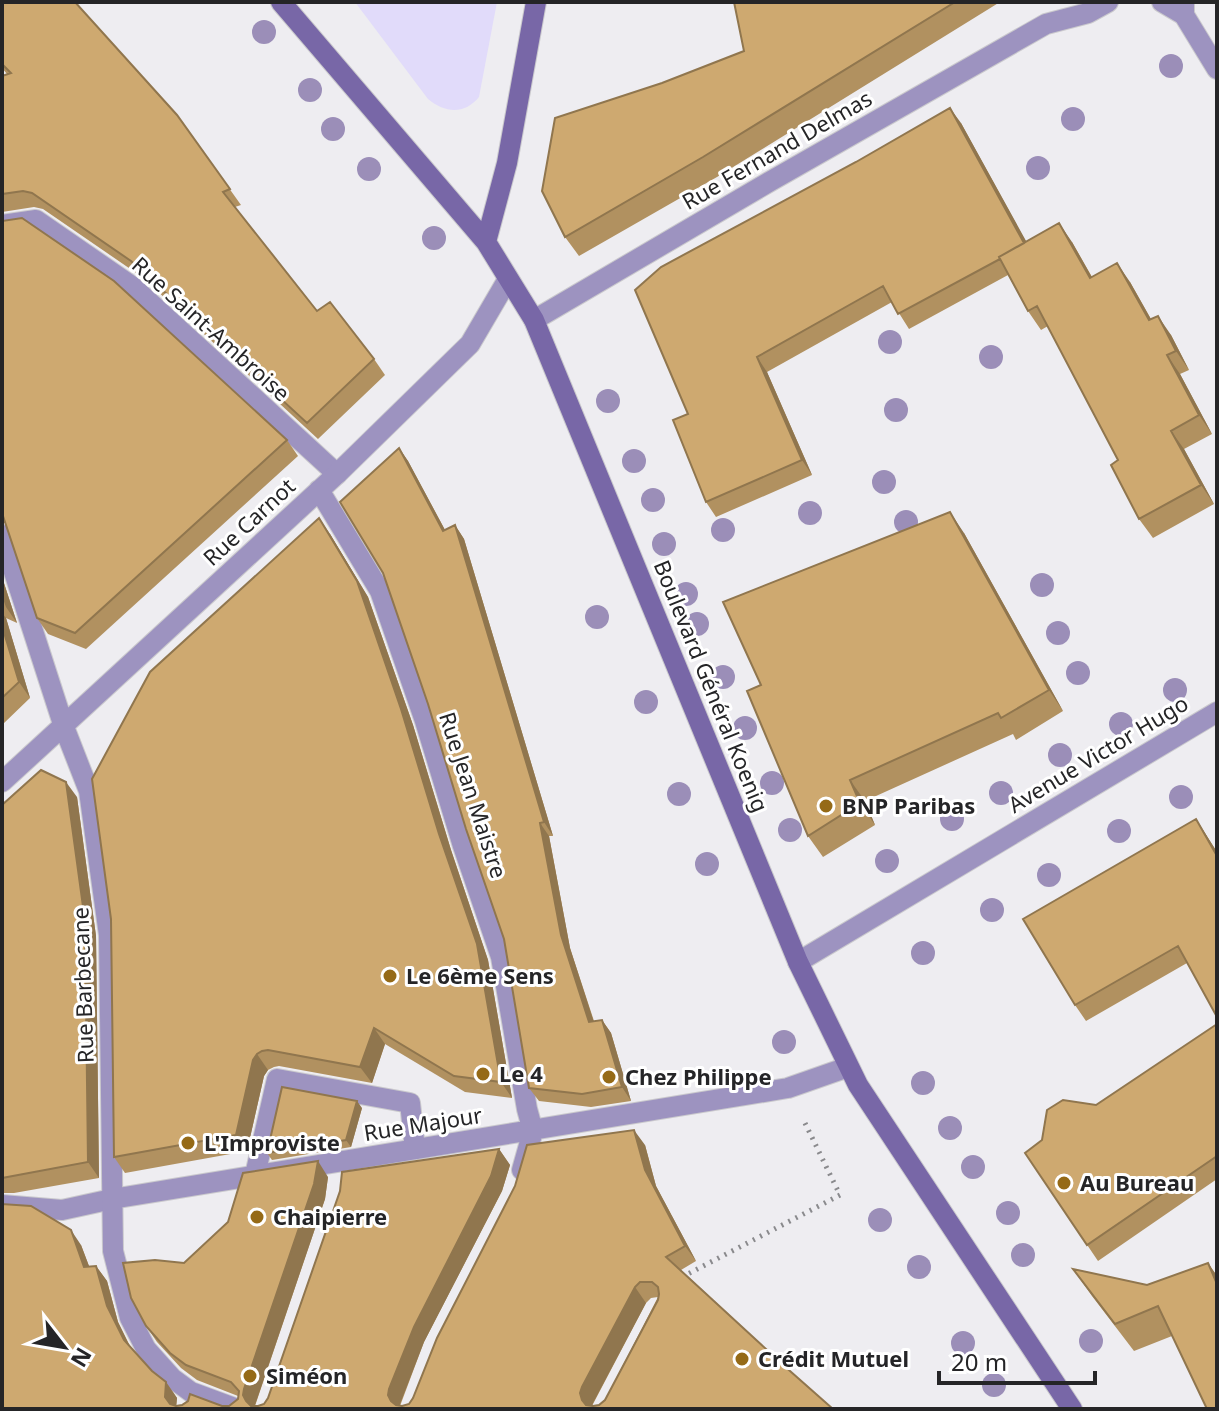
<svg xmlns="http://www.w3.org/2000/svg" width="1219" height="1411" font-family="'Noto Sans',sans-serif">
<rect width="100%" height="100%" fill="#eeedf1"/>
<path fill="#e1dbfa" d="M355 2H497L479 97C464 115 445 113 428 99Z"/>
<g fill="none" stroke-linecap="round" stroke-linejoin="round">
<defs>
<path id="service" d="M2 225 36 220 133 287 337 474
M255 1175 277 1079 410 1103 415 1149"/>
<path id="pedestrian" d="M2 1205 62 1210 112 1199"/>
<path id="minor" d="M1162 2 1184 15
M1184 2V15L1217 69
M534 320 769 182 1046 24 1088 13 1108 2
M319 490 380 591 425 721 463 846 501 957 527 1109 533 1131 522 1170
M2 535 64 727 89 791 109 935 113 1251 130 1318 146 1349 172 1378 191 1392 237 1409
M2 782 337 474 470 344 508 279
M798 962 1217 712
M112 1199 788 1088 848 1067"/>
<path id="secondary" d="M281 2 486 242 534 320 798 962 858 1085 1072 1409
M486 242 507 163 536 2"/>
</defs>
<use href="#service" stroke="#cac9cd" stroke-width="22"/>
<use href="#pedestrian" stroke="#cac9cd" stroke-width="22"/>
<use href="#minor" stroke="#cac9cd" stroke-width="22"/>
<use href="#secondary" stroke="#cac9cd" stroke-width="22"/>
<path stroke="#8a8a8d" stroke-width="5" stroke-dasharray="2 6" stroke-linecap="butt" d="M682 1277 840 1195 804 1121"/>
<use href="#service" stroke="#9d93c0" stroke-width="20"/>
<use href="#pedestrian" stroke="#9d93c0" stroke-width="20"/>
<use href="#minor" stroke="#9d93c0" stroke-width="20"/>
<use href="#secondary" stroke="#7867a7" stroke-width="20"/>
</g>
<g fill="#9b8eb8">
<circle cx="264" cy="32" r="12"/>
<circle cx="1171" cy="66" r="12"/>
<circle cx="310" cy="90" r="12"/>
<circle cx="1073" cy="119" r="12"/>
<circle cx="333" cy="129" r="12"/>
<circle cx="1038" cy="168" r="12"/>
<circle cx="369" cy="169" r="12"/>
<circle cx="434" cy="238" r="12"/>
<circle cx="890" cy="342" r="12"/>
<circle cx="991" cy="357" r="12"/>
<circle cx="608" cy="401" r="12"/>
<circle cx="896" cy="410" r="12"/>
<circle cx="634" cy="461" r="12"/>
<circle cx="884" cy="482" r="12"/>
<circle cx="653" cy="500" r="12"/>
<circle cx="810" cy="513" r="12"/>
<circle cx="906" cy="522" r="12"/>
<circle cx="723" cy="530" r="12"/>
<circle cx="664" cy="544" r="12"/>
<circle cx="1042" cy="585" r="12"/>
<circle cx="686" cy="594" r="12"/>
<circle cx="597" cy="617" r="12"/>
<circle cx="697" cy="624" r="12"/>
<circle cx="1058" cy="633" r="12"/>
<circle cx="1078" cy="673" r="12"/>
<circle cx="723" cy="677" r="12"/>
<circle cx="1175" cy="690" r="12"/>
<circle cx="646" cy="702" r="12"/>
<circle cx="1121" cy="724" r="12"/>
<circle cx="745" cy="728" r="12"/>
<circle cx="1060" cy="755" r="12"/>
<circle cx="772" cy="783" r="12"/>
<circle cx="1001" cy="793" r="12"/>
<circle cx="679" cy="794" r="12"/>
<circle cx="1181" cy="797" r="12"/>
<circle cx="952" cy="819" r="12"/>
<circle cx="790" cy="830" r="12"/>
<circle cx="1119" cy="831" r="12"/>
<circle cx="887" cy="861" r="12"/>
<circle cx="707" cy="864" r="12"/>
<circle cx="1049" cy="875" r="12"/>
<circle cx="992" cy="910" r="12"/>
<circle cx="923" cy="953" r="12"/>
<circle cx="784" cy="1042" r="12"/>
<circle cx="923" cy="1083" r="12"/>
<circle cx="950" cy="1128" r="12"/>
<circle cx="973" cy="1167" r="12"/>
<circle cx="1008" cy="1213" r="12"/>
<circle cx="880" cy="1220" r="12"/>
<circle cx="1023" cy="1255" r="12"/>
<circle cx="919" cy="1267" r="12"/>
<circle cx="1091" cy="1341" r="12"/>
<circle cx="963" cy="1343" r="12"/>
<circle cx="994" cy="1385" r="12"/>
</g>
<path fill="#b19160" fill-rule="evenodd" d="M2 2 177 115 241 205 235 207 317 311 374 359 385 375 318 439 142 277 43 209 34 207 2 212V76L7 74 2 68Z
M734 2H1000L717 177 579 256 565 237 662 83 744 51Z
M961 123 1026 242H1072L1092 277 1130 282 1151 319 1171 335 1189 370 1180 374 1212 434 1184 449 1214 504 1153 538 1139 519 1118 460 1048 326 1041 330 1028 311 1008 275 909 329 892 302 767 372 812 475 716 517 706 502 688 414Z
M2 221 287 440 298 456 86 649 48 634 37 618 5 523H2Z
M399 448 408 461 445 530 455 525 464 539 553 836H549L570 948 594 1021 602 1020 611 1033 631 1101 591 1107 539 1101 529 1088 504 939 428 704 383 573Z
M964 533 1063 711 1016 740 1013 734 865 801 875 825 823 857 808 836 761 685Z
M330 534 368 597 413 725 451 850 488 960 512 1098 465 1092 385 1044 372 1083 279 1066 274 1067 268 1070 264 1076 247 1151 125 1173 114 1157Z
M2 577 17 623 6 618 30 698 2 725Z
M77 797 96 936 99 1178 14 1193H2V805Z
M1196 819 1217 852V1017L1187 963 1086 1021 1075 1005Z
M1217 1024V1179L1098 1261 1025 1153Z
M362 1108 351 1147 272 1160 267 1153Z
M645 1145 656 1186 696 1261 681 1270 790 1371 833 1409H2L81 1245 89 1266H96L107 1281 118 1322 131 1348 152 1371 166 1382 177 1398 176 1406H229L238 1399V1396L197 1380 181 1368 157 1342 146 1326 184 1263 328 1177 325 1199 255 1406H258L264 1404 499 1149 510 1165 502 1191 424 1342 400 1406H402L409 1404ZM658 1297 605 1400 599 1405 592 1406 646 1303 651 1298Z
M1208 1263 1217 1276V1409L1172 1336 1134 1351 1092 1296 1073 1269 1147 1285Z"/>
<path fill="#90764e" d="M950 108 961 123 1036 259 1025 244Z
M1059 223 1072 242 1103 297 1090 278Z
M1117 263 1130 282 1162 339 1149 320Z
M1158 316 1171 335 1189 370 1176 351Z
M1167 355 1180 374 1212 434 1199 415Z
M757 357 767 372 812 475 802 460Z
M1171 431 1184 449 1214 504 1201 485Z
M399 448 408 461 453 545 443 531Z
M950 512 964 533 1063 711 1049 690Z
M319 518 330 534 368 597 413 725 451 850 488 960 512 1098 501 1082 439 834Z
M455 525 464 539 553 836 544 822Z
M2 577 17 623 6 607 2 596Z
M2 613 6 618 30 698 19 682 2 626Z
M850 780 865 801 875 825 860 803Z
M66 782 77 797 96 936 99 1178 88 1162Z
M1196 819 1217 852V856Z
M540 823 549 836 570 948 598 1035 589 1022 561 935Z
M602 1020 611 1033 631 1101 622 1087Z
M374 1028 385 1044 372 1083 360 1067Z
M257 1054 268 1070 264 1076 247 1151 236 1135 253 1060Z
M357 1101 362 1108 351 1147 346 1140Z
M634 1130 645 1145 656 1186 696 1261 685 1246 645 1170Z
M499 1149 510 1165 502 1191 424 1342 400 1404 399 1409 391 1401 388 1395 389 1389 414 1327Z
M318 1161 328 1177 325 1199 255 1405 254 1409 246 1401 243 1395 244 1389Z
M71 1230 81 1245 95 1282 84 1267Z
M1208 1263 1217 1276V1285Z
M96 1266 107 1281 118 1322 134 1355 124 1340 107 1306Z
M635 1287 646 1303 593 1403 591 1409 582 1400 580 1393 582 1387Z
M166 1382 177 1398 176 1409H173L165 1397Z"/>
<path fill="#cea970" stroke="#90764e" stroke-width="2" fill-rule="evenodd" d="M2 2H75L177 115 230 189 223 192 317 311 330 302 374 359 307 423 131 261 32 193 23 191 2 194V76L11 73 2 64Z
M734 2H955L703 157 565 237 542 191 555 118 662 83 744 51Z
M950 108 1024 243 999 257 1000 259 898 314 883 286 757 357 802 460 706 502 673 420 688 414 635 290 661 267 856 162Z
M22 218 114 281 287 440 75 633 37 618 2 513V221Z
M1059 223 1090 278 1117 263 1149 320 1158 316 1176 351 1167 355 1199 415 1171 431 1201 485 1139 519 1111 465 1118 460 1037 306 1028 311 999 257Z
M399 448 443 531 455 525 544 822 540 823 561 935 589 1022 602 1020 622 1087 582 1094 529 1088 504 939 466 829 428 704 383 573 340 502Z
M950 512 1049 690 1001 718 998 713 850 780 860 803 808 836 747 691 761 685 723 602Z
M319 518 357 581 401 709 439 834 477 944 501 1082 454 1076 374 1028 360 1067 268 1050 262 1051 257 1054 253 1060 236 1135 114 1157 111 919 92 779 150 672Z
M2 626 19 682 2 698Z
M41 770 66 782 85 921 88 1162 2 1178V805Z
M1196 819 1217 856V1017L1178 946 1075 1005 1023 919Z
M1217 1024V1156L1087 1245 1025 1153 1042 1140 1047 1110 1063 1100 1096 1105Z
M282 1087 357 1101 346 1140 267 1153Z
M634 1130 645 1170 685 1246 666 1257 790 1371 833 1409H2V1204L31 1206 71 1230 84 1267 96 1266 107 1306 124 1340 152 1371 166 1382 165 1397 170 1404 176 1406 182 1405 188 1401 190 1394 222 1406H229L238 1399 239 1391 231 1382 186 1365 170 1353 146 1326 131 1298 123 1263 155 1260 184 1263 228 1222 243 1173 318 1161 314 1184 244 1389 243 1395 246 1401 251 1406H258L264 1404 268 1398 340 1191 342 1172 499 1149 491 1176 414 1327 389 1389 388 1395 391 1401 396 1405 402 1406 409 1404 413 1398 437 1338 515 1186 527 1145ZM640 1282H652L658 1287 659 1294 658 1300 605 1400 599 1405 593 1406 586 1405 582 1400 580 1393 582 1387 635 1287Z
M1208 1263 1217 1284V1409H1207L1158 1306 1115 1324 1073 1269 1147 1285Z"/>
<g fill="#956a17" stroke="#fff" stroke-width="3">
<circle cx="826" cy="806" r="8"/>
<circle cx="390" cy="976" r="8"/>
<circle cx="483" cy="1074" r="8"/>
<circle cx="609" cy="1077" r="8"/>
<circle cx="188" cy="1143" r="8"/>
<circle cx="1064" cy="1183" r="8"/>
<circle cx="257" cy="1217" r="8"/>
<circle cx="742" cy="1359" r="8"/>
<circle cx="250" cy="1376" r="8"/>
</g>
<g text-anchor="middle" stroke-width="6" stroke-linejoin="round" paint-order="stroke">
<g font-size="22" fill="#252527" stroke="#fff">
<text transform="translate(777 150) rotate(-30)" y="8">Rue Fernand Delmas</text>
<text transform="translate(211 329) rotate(42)" y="8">Rue Saint-Ambroise</text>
<text transform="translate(249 522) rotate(-43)" y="8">Rue Carnot</text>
<text transform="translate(711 686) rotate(68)" y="8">Boulevard Général Koenig</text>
<text transform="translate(1098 754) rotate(-31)" y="8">Avenue Victor Hugo</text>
<text transform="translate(473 795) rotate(72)" y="8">Rue Jean Maistre</text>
<text transform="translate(83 985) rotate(-92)" y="8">Rue Barbecane</text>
<text transform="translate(423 1124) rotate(-9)" y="8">Rue Majour</text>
</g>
<g font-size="22" font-weight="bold" fill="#252527" stroke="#fff" text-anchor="start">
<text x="842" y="814">BNP Paribas</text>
<text x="406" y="984">Le 6ème Sens</text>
<text x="499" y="1082">Le 4</text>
<text x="625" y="1085">Chez Philippe</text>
<text x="204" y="1151">L'Improviste</text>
<text x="1080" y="1191">Au Bureau</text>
<text x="273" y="1225">Chaipierre</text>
<text x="758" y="1367">Crédit Mutuel</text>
<text x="266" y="1384">Siméon</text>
</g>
</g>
<rect width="1219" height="1411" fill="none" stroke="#252527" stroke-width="8"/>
<g transform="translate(64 1347) rotate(121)" stroke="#ffffff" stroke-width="6" paint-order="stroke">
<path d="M0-6L14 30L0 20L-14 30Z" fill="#252527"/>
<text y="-12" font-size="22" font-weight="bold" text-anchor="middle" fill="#252527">N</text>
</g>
<path d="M939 1371v12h156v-12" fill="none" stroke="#252527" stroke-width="4"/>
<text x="951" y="1371" font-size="24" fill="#252527" stroke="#ffffff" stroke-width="6" paint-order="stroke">20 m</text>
</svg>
